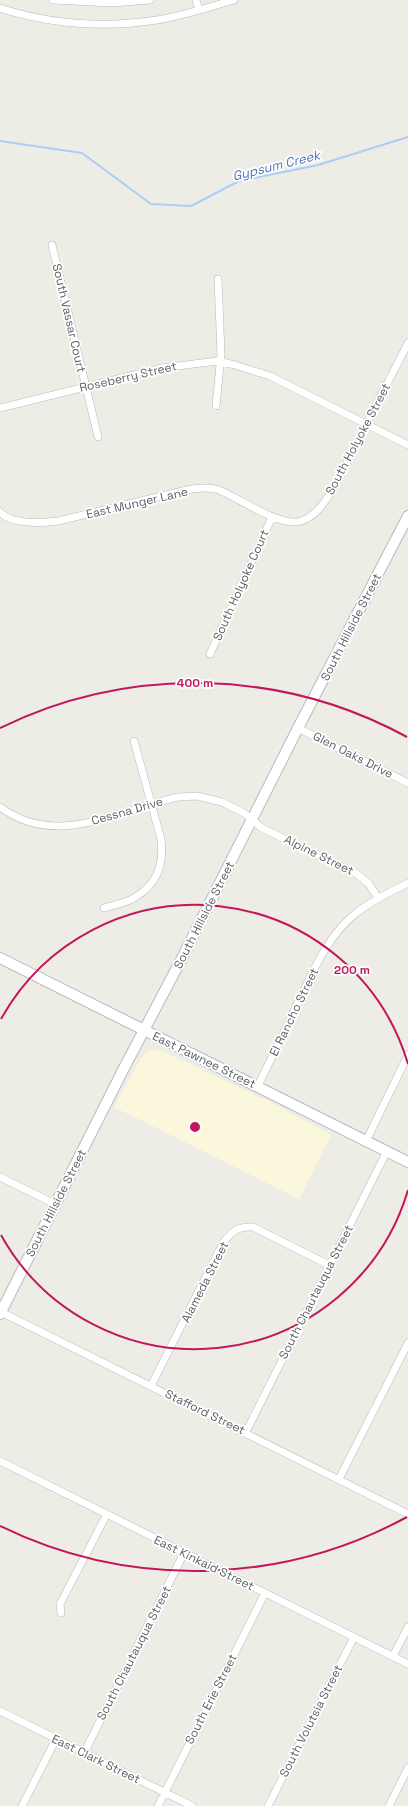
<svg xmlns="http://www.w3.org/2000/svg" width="408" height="1806" font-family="'Space Grotesk',sans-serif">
<rect width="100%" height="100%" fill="#eeede5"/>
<path fill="#fbf7dc" d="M152 1050 164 1052 270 1102 331 1135 299 1199 114 1107 141 1058 146 1052Z"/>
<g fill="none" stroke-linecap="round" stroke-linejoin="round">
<path stroke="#abcdf8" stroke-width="2" d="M0 141 82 153 151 204 191 206 239 181 318 165 408 137"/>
<defs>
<path id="street" d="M53 0 112 3 150 0
M196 0 199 10
M0 8C50 24 105 28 157 20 183 16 209 7 234 0
M52 245 98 437
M216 406 221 354 218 279
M0 408 162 368 217 361 235 365 270 376 408 445
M0 512C11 525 43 523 58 521L191 489C201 488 209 487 219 490 239 498 281 528 301 521 317 516 325 501 333 489L408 343
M210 654 272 517
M298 728 408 783
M0 807C56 849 119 810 178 797L197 796 222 802 244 813 262 828 357 874 369 884 378 898
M104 908C114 905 126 903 134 898 158 884 164 864 161 839L134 741
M258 1086C270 1060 283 1035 295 1009 311 976 326 937 355 914 371 901 390 892 408 883
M366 1141 408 1055
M0 1177 55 1204
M1 1312 408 1514
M151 1386 223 1243C232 1231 238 1226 253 1227L329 1265
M246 1432 387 1151
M0 1461 408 1664
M339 1479 408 1343
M61 1613 60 1604 107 1514
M393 1656 408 1627
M0 1711 192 1806
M84 1753 184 1553
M22 1806 56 1739
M158 1806 265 1593
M268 1806 354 1637
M389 1806 408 1768"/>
<path id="secondary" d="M0 958 408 1162
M0 1314 123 1070 181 960 298 728 408 516"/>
</defs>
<use href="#street" stroke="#b7b9bd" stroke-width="8"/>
<use href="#secondary" stroke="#b8babf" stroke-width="12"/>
<use href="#street" stroke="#fff" stroke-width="7"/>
<use href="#secondary" stroke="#fff" stroke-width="10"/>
</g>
<g fill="none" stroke="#c2185b" stroke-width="2">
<path d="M408 1190A222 222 0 0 1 1 1235M1 1019A222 222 0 0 1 408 1064"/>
<path d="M407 1517A444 444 0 0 1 0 1526M0 728A444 444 0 0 1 407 737"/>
</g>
<g text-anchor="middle" stroke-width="3.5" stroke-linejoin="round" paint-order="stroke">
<g font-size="12" fill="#5c5f64" stroke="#fff">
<text transform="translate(69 318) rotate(77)" y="4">South Vassar Court</text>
<text transform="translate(128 377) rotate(-13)" y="4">Roseberry Street</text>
<text transform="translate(358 439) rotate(-62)" y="4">South Holyoke Street</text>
<text transform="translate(137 503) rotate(-13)" y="4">East Munger Lane</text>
<text transform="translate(241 585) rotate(-66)" y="4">South Holyoke Court</text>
<text transform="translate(351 627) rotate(-63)" y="4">South Hillside Street</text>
<text transform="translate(353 755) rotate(27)" y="4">Glen Oaks Drive</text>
<text transform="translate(127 811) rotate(-16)" y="4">Cessna Drive</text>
<text transform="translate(319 855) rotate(26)" y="4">Alpine Street</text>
<text transform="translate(204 915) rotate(-63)" y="4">South Hillside Street</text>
<text transform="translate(294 1012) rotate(-64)" y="4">El Rancho Street</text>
<text transform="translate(204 1060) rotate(26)" y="4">East Pawnee Street</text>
<text transform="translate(56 1203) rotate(-63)" y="4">South Hillside Street</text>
<text transform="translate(205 1282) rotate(-63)" y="4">Alameda Street</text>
<text transform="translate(316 1292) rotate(-63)" y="4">South Chautauqua Street</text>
<text transform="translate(205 1412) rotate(26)" y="4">Stafford Street</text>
<text transform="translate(204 1563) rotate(26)" y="4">East Kinkaid Street</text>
<text transform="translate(134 1653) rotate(-63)" y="4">South Chautauqua Street</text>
<text transform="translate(211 1699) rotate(-63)" y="4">South Erie Street</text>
<text transform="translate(311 1721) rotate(-63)" y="4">South Volutsia Street</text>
<text transform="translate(96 1759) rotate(26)" y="4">East Clark Street</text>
</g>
<g font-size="13" font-style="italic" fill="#4f76b9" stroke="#fff">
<text transform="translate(276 165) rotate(-14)" y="5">Gypsum Creek</text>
</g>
</g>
<circle cx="195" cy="1127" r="6" fill="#c2185b" stroke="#fff" stroke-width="2"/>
<g font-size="12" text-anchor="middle" font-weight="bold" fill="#c2185b" stroke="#fff" stroke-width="3.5" stroke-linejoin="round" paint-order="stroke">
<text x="195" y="687">400 m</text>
<text x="352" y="974">200 m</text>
</g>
</svg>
